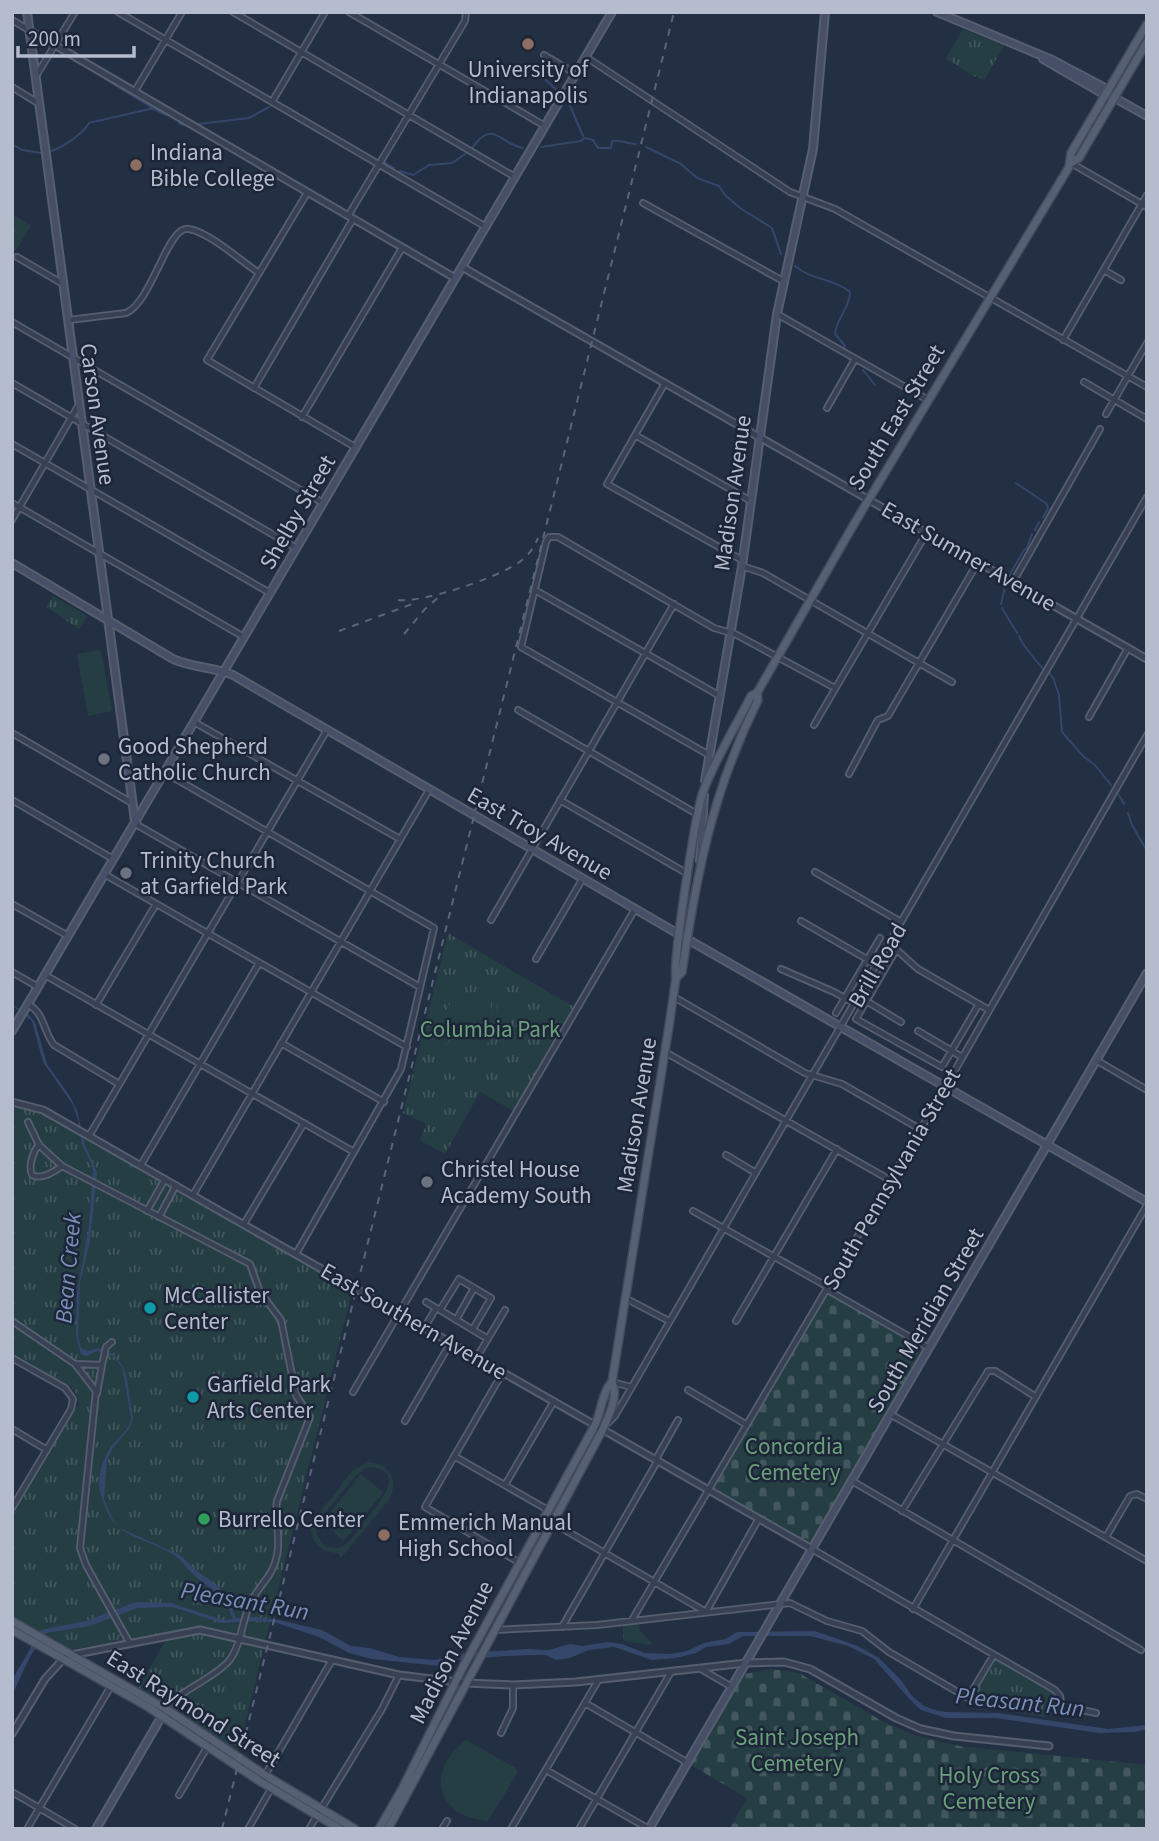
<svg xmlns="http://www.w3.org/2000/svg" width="1159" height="1841" font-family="'Source Sans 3',sans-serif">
<defs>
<pattern id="grass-tufts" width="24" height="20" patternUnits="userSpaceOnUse" patternTransform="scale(1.75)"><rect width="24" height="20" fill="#253e44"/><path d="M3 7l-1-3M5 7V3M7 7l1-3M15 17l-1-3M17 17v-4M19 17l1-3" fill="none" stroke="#42585e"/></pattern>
<pattern id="forest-crowns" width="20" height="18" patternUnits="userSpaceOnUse" patternTransform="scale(1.75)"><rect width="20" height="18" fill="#253e44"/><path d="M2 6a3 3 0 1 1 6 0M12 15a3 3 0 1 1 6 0" fill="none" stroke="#42585e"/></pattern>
<pattern id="cemetery-stones" width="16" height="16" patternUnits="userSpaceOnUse" patternTransform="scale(1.75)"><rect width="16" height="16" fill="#253e44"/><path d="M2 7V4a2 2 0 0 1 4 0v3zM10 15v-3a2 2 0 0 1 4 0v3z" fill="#42585e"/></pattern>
</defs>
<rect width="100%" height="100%" fill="#232f43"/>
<path fill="url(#grass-tufts)" d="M963 29 1004 46 985 79 973 76 946 58Z
M53 596 87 616 79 629 47 607Z
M448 933 574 1007 514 1111 480 1092 445 1154 419 1140 427 1124 403 1113Z
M22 1105 37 1110 352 1291 238 1752 138 1688 171 1631 71 1650 12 1617V1514L78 1405 77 1395 72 1388 12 1353V1106Z
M639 1623 640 1631 651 1642V1645L623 1641V1625Z
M996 1658 1059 1694 1060 1711 1057 1714 1044 1717 968 1704Z"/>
<path fill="url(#forest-crowns)" d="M12 214 31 226 16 250 12 251Z"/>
<path fill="url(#cemetery-stones)" d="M828 1293 924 1349 808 1546 711 1489Z
M772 1669 799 1673 884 1722 917 1736 959 1746 1147 1765V1829H729L747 1798 691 1765 744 1674Z"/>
<path fill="#253e44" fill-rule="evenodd" d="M101 650 112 711 88 716 77 654Z
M475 976C489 978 498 987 498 1002L479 1077 475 1076V1073C455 1086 437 1068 441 1047 446 1024 448 980 475 976ZM473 981 481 982 489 986 493 1001 478 1063 471 1071 463 1073 456 1072 448 1066 444 1053 459 991 465 984Z
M461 997 491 1004 477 1058 447 1050Z
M368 1462C390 1463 399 1481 389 1500L341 1558 338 1553C320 1553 308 1541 312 1522L353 1470ZM369 1467C410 1470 376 1507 365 1521 358 1529 351 1542 342 1547 336 1549 331 1548 325 1546L317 1535 316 1527 320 1519 357 1474Z
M361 1474 383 1492 344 1541 322 1523Z
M466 1740 516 1768 518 1772 488 1821C481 1820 473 1819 466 1816 428 1799 437 1761 466 1740Z"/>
<path fill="#34466a" d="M12 1005 28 1014 35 1022 47 1064 71 1098 77 1111 85 1145 97 1172 90 1241 80 1283 78 1336 81 1348 88 1351 98 1348 113 1354 123 1366 126 1374 133 1418 129 1429 112 1449 107 1460 104 1499 112 1518 118 1527 180 1555 197 1571 217 1585 228 1599 236 1618 254 1617 279 1620 322 1630 351 1646 370 1648 399 1657 435 1660 464 1653 528 1649 548 1650 570 1644 583 1646 607 1642 622 1644 645 1653 670 1654 687 1651 704 1643 725 1639 737 1632 815 1631 858 1646 879 1658 901 1680 912 1696 924 1706 935 1710 946 1712 998 1713 1108 1729 1147 1725V1729L1135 1732 1099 1733 995 1718H946L921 1710 913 1703 874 1659 848 1646 810 1636H743L729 1644 706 1647 696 1653 676 1658 652 1660 614 1647 589 1650 570 1658 556 1660 545 1655H530L507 1656 456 1660 439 1666 372 1659 349 1653 319 1637 277 1623 261 1621 222 1623 172 1607 138 1608 90 1626 46 1633 30 1657 12 1695V1680L41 1630 86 1621 136 1602 171 1603 223 1620 233 1619C222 1592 214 1593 194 1575 186 1568 180 1558 171 1553 147 1539 116 1537 106 1509 103 1501 99 1492 99 1483 99 1470 105 1453 114 1443 121 1435 130 1429 131 1417L122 1367 113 1356 97 1351 87 1356 81 1354 76 1337 77 1293 89 1226 93 1168 82 1144 78 1120 73 1105 43 1062 32 1021Z"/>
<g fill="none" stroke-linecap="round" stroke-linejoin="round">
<path stroke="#34466a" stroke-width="2" d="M539 74 559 92
M105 79 154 109
M567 99 583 136
M179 123 183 125
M198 124 249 118 269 107
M12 144 22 150 41 153
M541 147 581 141 584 138 593 140 598 148H611L612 141C619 139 628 144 636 144
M646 147 681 164 697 178 719 186 725 195 740 208 772 228 781 254
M472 148C494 118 499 144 523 148
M51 151C62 148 84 133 89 123L93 122 150 109H154L166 115
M384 162 394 168
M400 171 413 175 429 165 452 163 468 152
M795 266C811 280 833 278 850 292 850 308 836 319 835 334L845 346 843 349
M842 353 851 361
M863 370 875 385
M1016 483 1047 504 1048 509 1043 517
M1035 530 1039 522
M1009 576 1024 550 1027 548 1032 534
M1001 604 1006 582
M1002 608 1017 633
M1019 636C1022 644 1037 662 1044 670
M1049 673 1053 678 1059 695 1062 732 1084 757 1095 765 1111 785
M1119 795 1124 804
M1128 813 1132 825 1147 851"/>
<defs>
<path id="minor" d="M118 12 486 227
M233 12 515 177
M349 12 545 126
M12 20 29 30
M544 55 576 74
M586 57 790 192 835 209 1147 387
M36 76 75 12
M12 87 38 103
M135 91 182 12
M272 102 325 12
M1071 163 1147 207
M307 193 207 360 355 447
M643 203 783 281
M348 216 465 21 466 12
M17 257 63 284
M1104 270 1121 280
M777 314 928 400
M69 320 126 313C153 301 167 225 189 229 209 232 242 262 259 273
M12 322 323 503
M1063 340 1147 195
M1084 382 1147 419
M12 383 296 548
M665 383 607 484 742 560
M254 388 353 219
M827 408 855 359
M1106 414 1147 343
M302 417 402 248
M635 435 751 501
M12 444 270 593
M12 503 244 637
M12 520 78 406
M742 566 763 573 952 682
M1013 582 1100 429
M535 590 720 696
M518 710 697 814
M1089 717 1128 648
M194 722 400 839
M814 725 927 532
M12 733 132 803
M709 755 521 647 546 542 549 537H558L714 628 735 634 835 688
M164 772 434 928 401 1069 296 1254
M849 774 875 725 878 720 888 716 978 562
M12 800 113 859
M560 800 688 874
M135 821 139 826 420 987
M815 872 901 922
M104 874 407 1047
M12 904 68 936
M491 920 674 604
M801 921 877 965
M889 943 918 969 989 1010
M896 950 856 1019 942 1067 979 1004
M536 959 583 878
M781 969 834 992 854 1003
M12 972 38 987
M45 975 354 1152
M858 996 901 1022
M674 997 805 1073 842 1084 920 1129
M28 1004C45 1014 43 1031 54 1045L119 1084
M96 1005 156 904
M836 1013 880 938
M918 1031 962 1057
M281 1043 384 1102
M665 1052 890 1180
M1096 1060 1147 1090
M28 1122 39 1145 62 1166 250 1264 260 1292 281 1320 296 1395 310 1417 277 1501C274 1519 281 1537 277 1555 274 1575 259 1585 251 1602 241 1621 242 1647 227 1663 209 1681 183 1688 166 1709
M89 1136 327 730
M39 1144C33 1152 28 1166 32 1175 41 1180 54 1172 62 1166
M726 1155 756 1173
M141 1165 259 963
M193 1195 429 790
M147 1211 165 1179
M693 1211 828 1287
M159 1217 176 1185
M244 1224 304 1123
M826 1289 929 1348
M625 1298 669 1321
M426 1302 436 1308
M436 1308 440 1310 459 1279 491 1298 473 1329
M440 1310 488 1339
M456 1320 474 1288
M12 1321 75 1364 96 1391 80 1548 86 1565 129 1642
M736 1321 837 1149
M425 1327 436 1308
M477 1357 505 1310
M12 1358 65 1388 73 1399 71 1409 12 1508
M76 1364 102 1365 106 1347 112 1342
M503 1372 425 1507 520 1563
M612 1382 631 1387
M688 1390 747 1425
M353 1392 635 909
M97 1393 102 1365
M890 1414 1147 1561
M405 1421 451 1342
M608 1423 615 1416 1147 497
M12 1429 47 1450
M454 1456 548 1510
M656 1459 678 1420
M852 1481 1141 1650
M505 1485 554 1401
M902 1511 988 1371H995L1036 1397
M553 1523 706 1612 758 1520
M1106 1537 1130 1496 1137 1494 1147 1499
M812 1549 1055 1690 1060 1696 1062 1708 1067 1707 1096 1713
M913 1609 1147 1205
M632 1620 946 1086 1147 735
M562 1627 658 1460
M495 1630 597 1625 790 1603 827 1621 862 1631 889 1652 968 1698 993 1656
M699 1668 732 1687
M585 1703 688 1763
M501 1733 513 1708V1685
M546 1770 649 1829
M261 1782 332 1660
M12 1792 75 1829
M179 1795 209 1744
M27 1829 111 1686
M248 1829 272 1787
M309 1829 382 1709 399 1675
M442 1829 447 1821
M511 1829 599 1679
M579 1829 671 1672"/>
<path id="tertiary" d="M29 30 455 278
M462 267 1147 659
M12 1102 43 1110 812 1549
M12 1734 45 1679 66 1656 200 1630 399 1675 465 1683 513 1685 576 1682 746 1663 784 1662 810 1669 896 1718 921 1729 954 1736 1049 1746"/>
<path id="secondary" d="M27 12 135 821
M937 12 1050 59 1103 87 1106 93 1147 116
M1043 59 1100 92 1106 93
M12 563 173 659C193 668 214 667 233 675L687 939 1147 1202
M705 781 742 566 777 314 813 149 825 12
M700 861 704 795
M12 1031 612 12
M96 1829 166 1709
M649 1829 1147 973"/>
<path id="primary" d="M1071 163 1079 158 1147 42
M676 978 682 972C697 872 712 793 758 700L757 693
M12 1621 166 1709 265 1775 355 1829
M12 1630 148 1707 261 1782 340 1829
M379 1829 402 1789 463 1667 595 1425C601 1412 603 1390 612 1382
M388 1829 603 1429C609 1416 619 1396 612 1382L669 1026 676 978C672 965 696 810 703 792 715 759 735 728 751 696L757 693 854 524 1069 167 1071 153 1147 24"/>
</defs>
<use href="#minor" stroke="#565f70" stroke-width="8"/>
<use href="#tertiary" stroke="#565f70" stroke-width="9"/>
<use href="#secondary" stroke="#565f70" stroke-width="10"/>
<use href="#primary" stroke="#424a5c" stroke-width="10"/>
<use href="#minor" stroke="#384153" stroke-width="4.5"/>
<use href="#tertiary" stroke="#384153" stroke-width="5"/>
<use href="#secondary" stroke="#464f66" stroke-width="6"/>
<use href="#primary" stroke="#566073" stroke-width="7"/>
<path stroke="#5a657a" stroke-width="2" stroke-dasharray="7 7" stroke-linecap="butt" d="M398 600C422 603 492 579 513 566 525 560 533 550 538 538
M339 631 415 603
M404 634 425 609 440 596
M222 1829 674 12"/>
</g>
<g fill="#8d6e63" stroke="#1d2638" stroke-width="2.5">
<circle cx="528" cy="44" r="7"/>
<circle cx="136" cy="165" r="7"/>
<circle cx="384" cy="1535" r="7"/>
</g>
<g fill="#6b7280" stroke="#1d2638" stroke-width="2.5">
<circle cx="104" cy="759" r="7"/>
<circle cx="126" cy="873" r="7"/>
<circle cx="427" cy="1182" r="7"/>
</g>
<g fill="#0f9aa8" stroke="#1d2638" stroke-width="2.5">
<circle cx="150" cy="1308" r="7"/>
<circle cx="193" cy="1397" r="7"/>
</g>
<circle fill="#2e9e5b" stroke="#1d2638" stroke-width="2.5" cx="204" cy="1519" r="7"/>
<g text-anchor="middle" stroke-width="5" stroke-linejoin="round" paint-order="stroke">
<g font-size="23" fill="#b5bccd" stroke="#1d2638" text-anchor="start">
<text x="528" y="77" text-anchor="middle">University of<tspan x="528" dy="26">Indianapolis</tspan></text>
<text x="150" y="160">Indiana<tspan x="150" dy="26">Bible College</tspan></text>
<text x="118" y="754">Good Shepherd<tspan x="118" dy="26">Catholic Church</tspan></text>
<text x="140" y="868">Trinity Church<tspan x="140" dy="26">at Garfield Park</tspan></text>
<text x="441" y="1177">Christel House<tspan x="441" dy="26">Academy South</tspan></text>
<text x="164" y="1303">McCallister<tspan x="164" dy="26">Center</tspan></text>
<text x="207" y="1392">Garfield Park<tspan x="207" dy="26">Arts Center</tspan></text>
<text x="218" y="1527">Burrello Center</text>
<text x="398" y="1530">Emmerich Manual<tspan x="398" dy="26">High School</tspan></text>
</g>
<g font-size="23" fill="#b5bccd" stroke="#1d2638">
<text transform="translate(98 414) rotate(82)" y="8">Carson Avenue</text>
<text transform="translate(896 417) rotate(-59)" y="8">South East Street</text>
<text transform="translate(732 493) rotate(-82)" y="8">Madison Avenue</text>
<text transform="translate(297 512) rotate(-60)" y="8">Shelby Street</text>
<text transform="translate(969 556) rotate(30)" y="8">East Sumner Avenue</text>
<text transform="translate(540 833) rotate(30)" y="8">East Troy Avenue</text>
<text transform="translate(877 965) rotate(-60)" y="8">Brill Road</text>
<text transform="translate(636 1115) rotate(-81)" y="8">Madison Avenue</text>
<text transform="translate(891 1179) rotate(-60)" y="8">South Pennsylvania Street</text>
<text transform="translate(925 1320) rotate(-60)" y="8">South Meridian Street</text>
<text transform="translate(414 1321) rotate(30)" y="8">East Southern Avenue</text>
<text transform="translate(451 1652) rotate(-63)" y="8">Madison Avenue</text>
<text transform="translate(194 1708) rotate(32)" y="8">East Raymond Street</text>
</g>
<g font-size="23" fill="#6aa07a" stroke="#1d2638">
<text x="490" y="1037">Columbia Park</text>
<text x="794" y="1454">Concordia<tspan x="794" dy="26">Cemetery</tspan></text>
<text x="797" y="1745">Saint Joseph<tspan x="797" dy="26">Cemetery</tspan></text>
<text x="989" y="1783">Holy Cross<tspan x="989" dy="26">Cemetery</tspan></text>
</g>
<g font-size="24" font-style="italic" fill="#7a8fb7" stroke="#1d2638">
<text transform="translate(68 1268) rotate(-85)" y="8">Bean Creek</text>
<text transform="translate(245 1601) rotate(10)" y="8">Pleasant Run</text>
<text transform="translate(1020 1702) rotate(6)" y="8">Pleasant Run</text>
</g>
</g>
<rect width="1159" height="1841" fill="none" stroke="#b5bccd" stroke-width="28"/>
<path d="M18 46v10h116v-10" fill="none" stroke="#b5bccd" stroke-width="3.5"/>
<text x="28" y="46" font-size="21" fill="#b5bccd" stroke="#1d2638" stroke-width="5" paint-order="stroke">200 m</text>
</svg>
